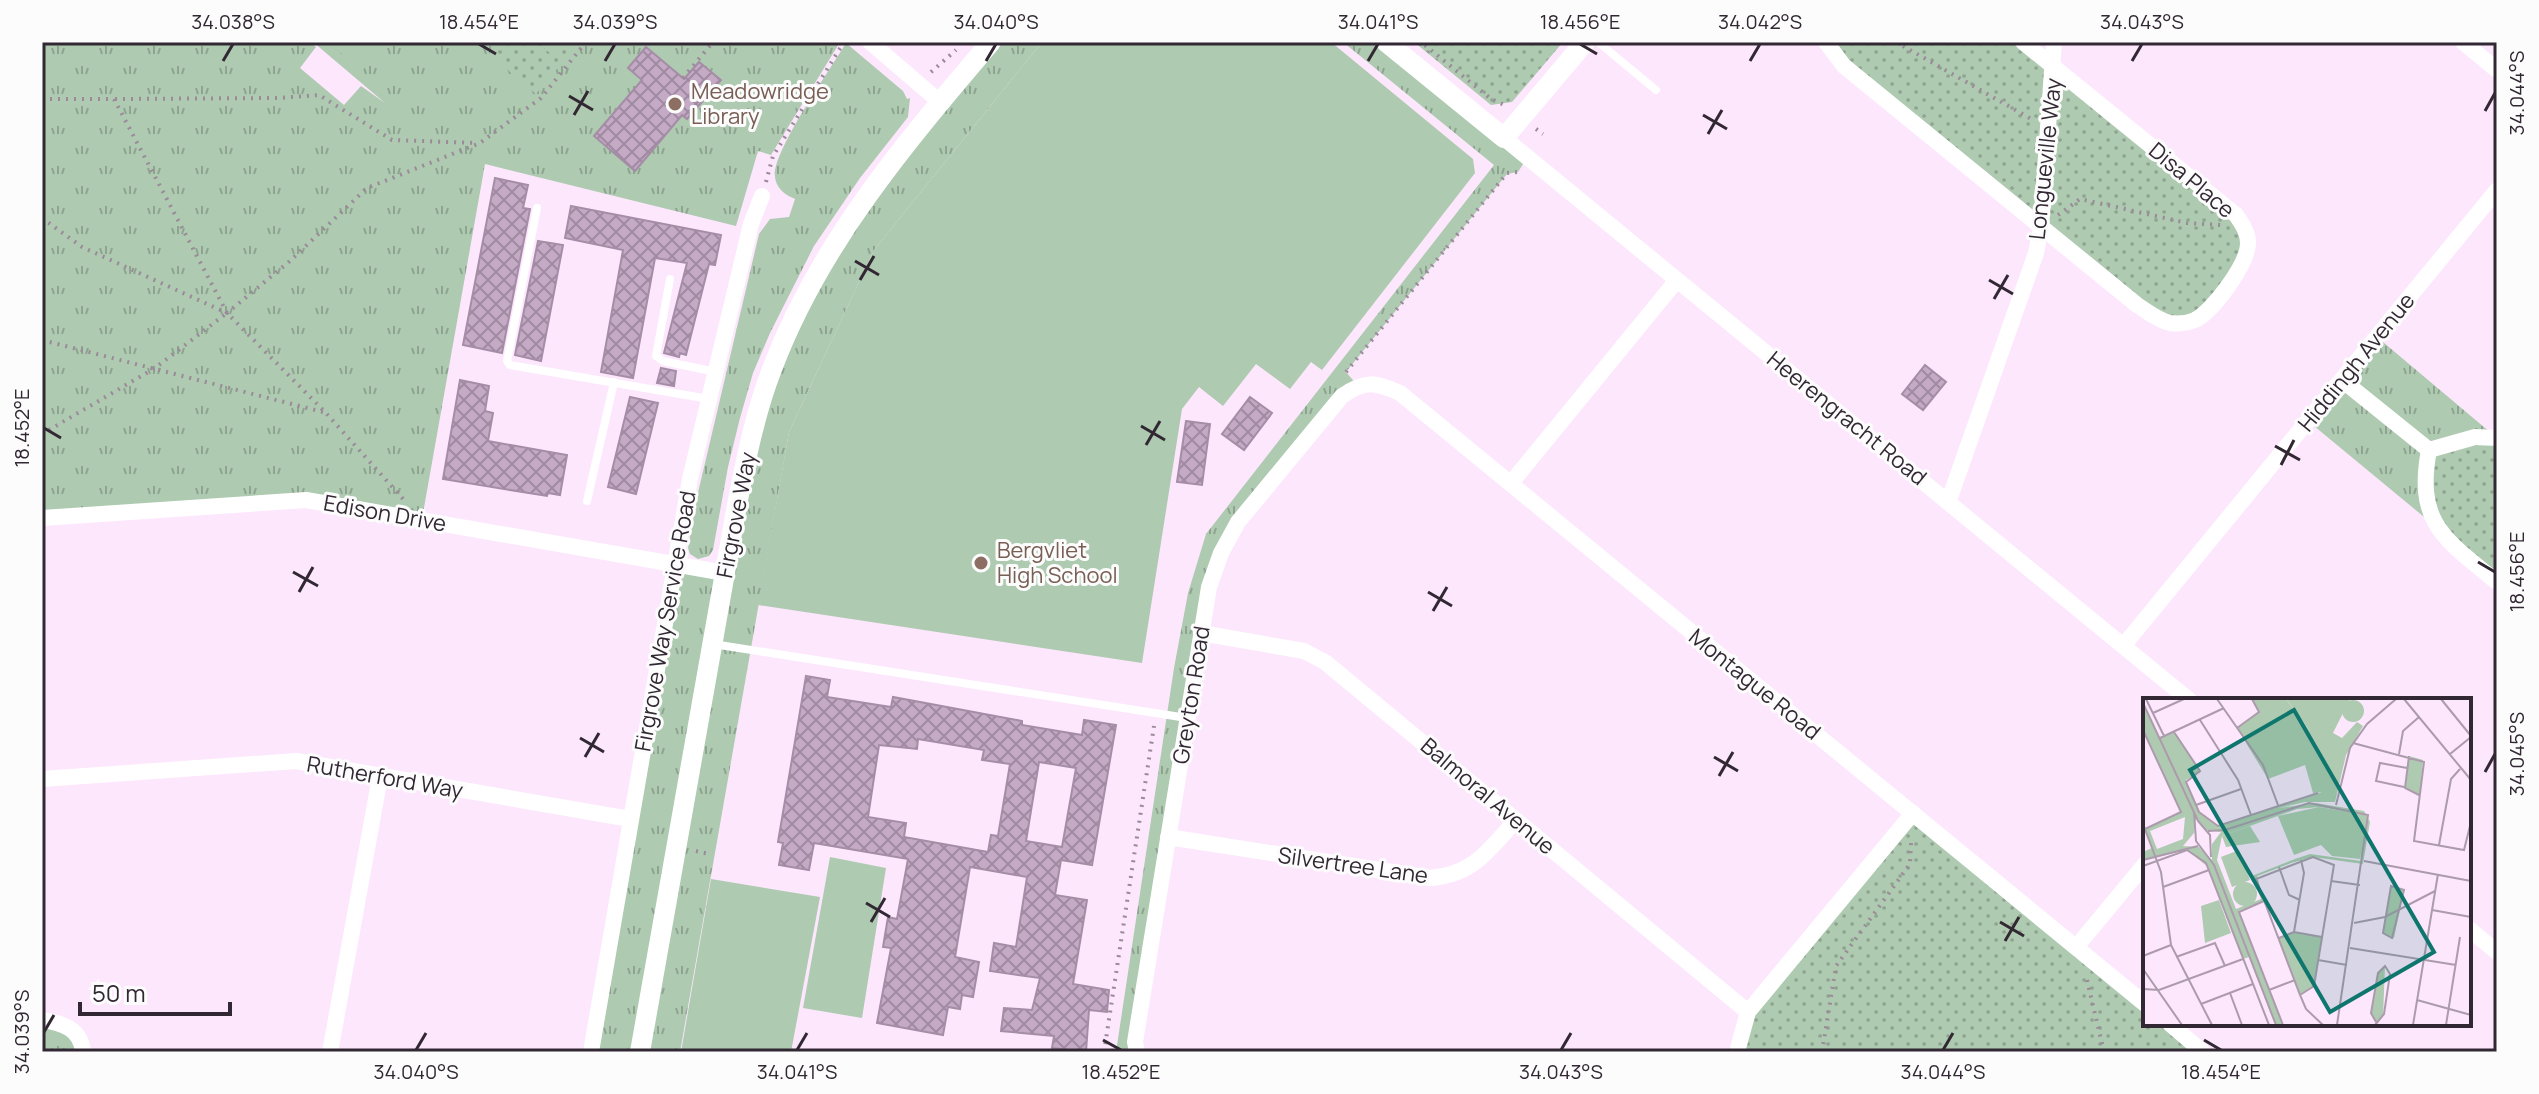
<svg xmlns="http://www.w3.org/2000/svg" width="2539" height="1094" font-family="Manrope,sans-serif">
<defs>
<pattern id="grass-tufts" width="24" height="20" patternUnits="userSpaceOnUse" patternTransform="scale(2)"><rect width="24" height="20" fill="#aecab0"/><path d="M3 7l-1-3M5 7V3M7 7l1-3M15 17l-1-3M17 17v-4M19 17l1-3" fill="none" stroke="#8ea490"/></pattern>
<pattern id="park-dots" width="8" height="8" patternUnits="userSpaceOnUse" patternTransform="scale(2)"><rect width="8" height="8" fill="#aecab0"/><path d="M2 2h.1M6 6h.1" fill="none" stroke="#8ea490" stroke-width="1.8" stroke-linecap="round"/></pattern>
<pattern id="building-cross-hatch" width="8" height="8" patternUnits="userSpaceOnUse" patternTransform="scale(2)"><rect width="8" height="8" fill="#c4aac5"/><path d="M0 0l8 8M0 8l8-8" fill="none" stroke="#a08aa1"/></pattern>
</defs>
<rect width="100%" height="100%" fill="#fde7fd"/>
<path fill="url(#grass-tufts)" d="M42 42H311L316 47 300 68 344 105 361 86 385 103 313 42H840L771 155 758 151 736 226 485 164 422 519 323 502 42 518Z
M991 42H1042L874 250 789 432 680 1052H591L674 564 724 573 737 505 801 304Z
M1343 42H1386L1527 158 1518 172 1507 174 1346 372 1357 385 1221 553 1137 1052H1116L1174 668 1188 593 1206 534 1494 165Z
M846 43 903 91 907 99 910 98 908 117 860 178 814 246 770 333 753 373 740 418 728 467 713 550 709 556 698 559 690 554 688 548 697 497 759 234 770 219 789 217 795 199C785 195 776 188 775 177 771 153 832 67 846 43Z
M2377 337 2497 438 2435 526 2308 421Z
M42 1020 55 1022 83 1052H42Z"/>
<path fill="url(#park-dots)" d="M499 42H537L551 54 561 42 572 51 536 94 489 54Z
M1414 42H1563L1512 102 1491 105Z
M1826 42H2023L2236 215 2249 241 2210 307 2172 323Z
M2497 438V582L2448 541 2427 481 2429 450Z
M1913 813 2145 1003V1024H2170L2203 1052H1737L1748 1012Z"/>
<path fill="#aecab0" d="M328 42H387L362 71Z
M1042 42H1331L1473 159 1475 173 1322 370 1311 362 1290 389 1256 364 1223 406 1199 387 1182 409 1142 663 758 605 789 432 874 250Z
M830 857 886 868 862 1018 803 1008Z
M711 879 820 897 791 1052H681Z"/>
<path fill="url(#building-cross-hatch)" stroke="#a68da7" stroke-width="2" fill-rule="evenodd" d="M646 47 684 79 699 62 721 80 687 119 682 115 635 171 594 136 642 80 628 68Z
M495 178 528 185 523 208 530 209 502 353 463 345Z
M571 206 721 235 715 265 709 264 686 355 680 353 679 357 664 353 687 263 655 258 633 378 601 372 623 250 565 238Z
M538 241 563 245 541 361 515 355Z
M1925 365 1946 382 1923 410 1902 394Z
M661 368 676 371 674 386 657 383Z
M460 380 489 386 485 411 493 413 488 441 567 455 560 495 548 493 547 496 443 479Z
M630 397 658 403 636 494 608 487Z
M1250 397 1272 413 1244 450 1222 434Z
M1186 421 1210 424 1202 485 1177 482Z
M806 676 830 680 827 697 891 707 893 697 1022 721V725L1082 735 1084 720 1116 725 1092 865 1061 860 1055 895 1087 900 1073 984 1109 990 1107 1012 1089 1010 1086 1052 1052 1048 1054 1036 1001 1031 1004 1008 1032 1010 1040 978 990 971 994 943 1016 947 1027 877 970 867 955 957 979 962 973 997 962 995 960 1009 948 1007 943 1035 877 1023 891 948 883 947 888 917 897 919 908 859 814 843 809 870 779 865 783 843 778 842ZM918 739 984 750 982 760 1010 764 998 836 991 835 988 852 904 837 906 823 868 817 879 745 917 749ZM1039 762 1076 768 1062 847 1026 841Z"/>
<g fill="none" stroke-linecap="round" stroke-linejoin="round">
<path stroke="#9a8a9a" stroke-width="4" stroke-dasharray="2 6" stroke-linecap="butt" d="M1418 42H1421L1491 99 1507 106
M1896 42 2033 120
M931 72 956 50
M683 78 713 42
M42 99H114L227 313 325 412 404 500
M115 99 278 98 319 95 392 140 478 143
M1536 129 1543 134
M766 182 773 156 844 42
M2058 215 2080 199 2187 223 2222 225
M42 218 82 247 227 313 290 261 367 188 480 143 541 98 586 42
M42 340 323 412
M1346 372 1507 173 1517 172
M42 434 155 368 227 313
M696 851 709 854
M2087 980 2104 1052
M1001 1052 1002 1049
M1104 1052 1154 726
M1822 1052 1836 966 1910 864 1911 843"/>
<path stroke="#fff" stroke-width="8" d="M1598 42 1656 90
M537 208 507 361 510 365 709 399
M670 279 656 356 663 361 716 372
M587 501 614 382
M713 644 1187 718"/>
<path stroke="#fff" stroke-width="16" d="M870 42 940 102
M1826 42 1844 66 2137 305C2147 311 2157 320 2170 323 2178 324 2188 323 2195 320 2213 311 2248 264 2248 243 2248 232 2242 224 2236 215L2023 42
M2463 42 2497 70
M1504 138 2189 700
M2342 380 2429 450
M2497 438 2475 437 2429 450C2415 524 2446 540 2497 582
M1511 483 1677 280
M1949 500 2036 253 2041 227 2054 42
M42 518 306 500 725 573
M1201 633 1304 651 1325 662 1748 1012
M2124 645 2497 190
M42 779 296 761 630 819
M1168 837 1430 878C1473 875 1489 850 1516 820
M2469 929 2497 952
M2077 946 2145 864
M42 1020C63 1023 81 1029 83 1052
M2170 1024 2203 1052
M330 1052 380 777
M591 1052 690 479 751 224 762 196
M1137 1052 1135 1042 1209 587 1221 553 1238 522 1342 396C1365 380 1375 382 1400 393L2145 1004
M1737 1052 1748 1012 1913 813"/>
<path stroke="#fff" stroke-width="20" d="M1386 42 1504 138 1585 42
M640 1052 737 505C746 459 755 413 772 369 819 244 905 143 991 42"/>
</g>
<path fill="none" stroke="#322833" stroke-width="3" d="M479 44 496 54M1580 44 1597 54M223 61 233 44M605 61 615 44M986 61 996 44M1368 61 1378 44M1750 61 1760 44M2132 61 2142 44M569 96 593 110M2485 111 2495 93M574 115 588 91M1703 115 1727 129M1708 134 1722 110M855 261 879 275M860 280 874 256M1989 280 2013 294M1994 299 2008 275M1141 426 1165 440M44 428 61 438M1146 445 1160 421M2275 446 2300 460M2281 465 2294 440M2478 562 2495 572M293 572 318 586M299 592 313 567M1428 592 1452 606M1433 611 1447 587M580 738 604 752M585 757 599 733M1714 757 1738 771M2485 772 2495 754M1719 776 1733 752M866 903 890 917M871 922 885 898M2000 922 2024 936M2005 941 2019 917M44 1032 54 1015M1103 1040 1121 1050M2204 1040 2221 1050M416 1050 426 1033M797 1050 807 1033M1561 1050 1571 1033M1943 1050 1953 1033"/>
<g fill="#8d6e63" stroke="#fcfcfc" stroke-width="3">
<circle cx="675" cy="104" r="8"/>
<circle cx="981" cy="563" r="8"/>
</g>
<g text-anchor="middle" stroke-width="6" stroke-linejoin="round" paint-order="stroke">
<g font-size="22" fill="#785e54" stroke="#fcfcfc" text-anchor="start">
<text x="691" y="99">Meadowridge<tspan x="691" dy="25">Library</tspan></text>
<text x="997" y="558">Bergvliet<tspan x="997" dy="25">High School</tspan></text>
</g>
<g font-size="22" fill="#322833" stroke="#fcfcfc">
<text transform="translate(2045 159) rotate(-84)" y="8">Longueville Way</text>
<text transform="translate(2192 180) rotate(40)" y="8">Disa Place</text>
<text transform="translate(2356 362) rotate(-51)" y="8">Hiddingh Avenue</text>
<text transform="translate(1847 418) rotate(39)" y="8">Heerengracht Road</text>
<text transform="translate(385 513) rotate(10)" y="8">Edison Drive</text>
<text transform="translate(736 515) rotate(-79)" y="8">Firgrove Way</text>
<text transform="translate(665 621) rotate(-80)" y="8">Firgrove Way Service Road</text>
<text transform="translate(1755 684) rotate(39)" y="8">Montague Road</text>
<text transform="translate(1191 695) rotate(-81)" y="8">Greyton Road</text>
<text transform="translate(385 777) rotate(10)" y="8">Rutherford Way</text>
<text transform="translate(1488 796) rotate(40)" y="8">Balmoral Avenue</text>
<text transform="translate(1353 865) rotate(8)" y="8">Silvertree Lane</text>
</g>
</g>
<g transform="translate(2143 698)">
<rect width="328" height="328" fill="#fde7fd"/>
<path d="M109 1H143L167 33 207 1 190 35 199 40 214 24 220 28 203 57 192 104H162L136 110 173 105 221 113 227 124 220 166 170 159 148 165 114 178 121 203 96 213 140 327H133L106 259 100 261 65 169 44 152 0 162V154L9 150 2 131 38 114 0 32V5L16 40 31 34 57 74 43 82 56 115 75 128 179 94 170 95 162 67 125 81 94 30 116 14ZM176 109 214 115 218 163 167 156 152 161 109 178 118 201 93 211 74 162 79 138 154 111ZM42 119 40 141 14 151 7 133ZM53 120 63 132 78 134 69 146V162L56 149 40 148 51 135Z" fill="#aecab0" fill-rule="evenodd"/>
<path d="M266 58 280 62 277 97 262 90ZM248 188 261 192 251 240 240 235ZM151 234 179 239 170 290 157 297 136 240ZM242 268 240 319 233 324 228 315 235 275Z" fill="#aecab0"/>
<path d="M206 1 186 39 167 33 144 2ZM199 13a11 11 0 1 1 22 0a11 11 0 1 1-22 0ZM176 109 214 115 223 126 217 161 189 158 178 147 151 157 135 118ZM107 128 117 144 83 149 79 138ZM96 152 107 182 89 189 78 159ZM90 196a12 12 0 1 1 24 0a12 12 0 1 1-24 0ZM76 202 88 235 62 245 58 208Z" fill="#aecab0"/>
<path fill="none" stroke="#ac9bac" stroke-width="2" d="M3 1 21 38M74 1 120 67 135 107M261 1 328 82M298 1 328 38M0 5 55 123 67 137 68 159M10 15 41 1M57 22 95 82 108 117M94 30 116 14 109 1M0 32 38 114 2 131M31 34 57 73 43 84 56 114 75 128 175 95M17 40 81 10M210 45 281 64 271 143 321 152 328 124M256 56 260 33 276 19M307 56 328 39M266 58 262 90 276 97M261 89 233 83 237 65 264 70M53 107 98 91M193 107 207 50 224 26 253 1M51 114 53 143 71 167 133 327M0 126 18 174 28 247 69 327M65 133 82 132 166 105 225 117 194 327M296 147 308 81 317 71M0 162 55 148M221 163 328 183M0 168 44 152 63 165 126 327M136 169 146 197 157 202M188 183 217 187M248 188 261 192 249 240 240 235ZM20 189 66 172M121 203 96 214 140 327M289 212 328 219M211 225 242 219 292 193M151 234 161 175 158 162M136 240 151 234 179 239M207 250 313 267M0 258 28 247M33 259 72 245 82 268M175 262 204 267M0 271 39 327M0 291 16 292 100 261M126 292 152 282M87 295 99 327M157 297 171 288 191 167 170 159 113 181 157 297 163 311 180 327M274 302 328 317M58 306 110 286M232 327 241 316 247 276 242 268 235 275 228 315 233 324M270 327 295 176M303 327 317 239"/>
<path fill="#0f766e" fill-opacity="0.15" stroke="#0f766e" stroke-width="4" d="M151 12 291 254 187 314 47 72Z"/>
<rect width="328" height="328" fill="none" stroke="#322833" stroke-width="4"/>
</g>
<rect width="2539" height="1094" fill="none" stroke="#fcfcfc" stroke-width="88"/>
<path d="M80 1002v12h150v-12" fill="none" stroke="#322833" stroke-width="4"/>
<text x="92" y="1002" font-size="24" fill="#322833" stroke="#fcfcfc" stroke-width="6" paint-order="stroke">50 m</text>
<rect x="44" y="44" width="2451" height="1006" fill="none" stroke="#322833" stroke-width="3"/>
<g font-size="20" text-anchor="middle" fill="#322833">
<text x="233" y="29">34.038°S</text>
<text x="479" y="29">18.454°E</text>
<text x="615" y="29">34.039°S</text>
<text x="996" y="29">34.040°S</text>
<text x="1378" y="29">34.041°S</text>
<text x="1580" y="29">18.456°E</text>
<text x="1760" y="29">34.042°S</text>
<text x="2142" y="29">34.043°S</text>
<text transform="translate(2517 93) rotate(-90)" y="7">34.044°S</text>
<text transform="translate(22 428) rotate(-90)" y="7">18.452°E</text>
<text transform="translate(2517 572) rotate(-90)" y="7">18.456°E</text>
<text transform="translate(2517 754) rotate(-90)" y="7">34.045°S</text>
<text transform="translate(22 1032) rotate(-90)" y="7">34.039°S</text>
<text x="416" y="1079">34.040°S</text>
<text x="797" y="1079">34.041°S</text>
<text x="1121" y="1079">18.452°E</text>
<text x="1561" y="1079">34.043°S</text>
<text x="1943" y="1079">34.044°S</text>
<text x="2221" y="1079">18.454°E</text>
</g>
</svg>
